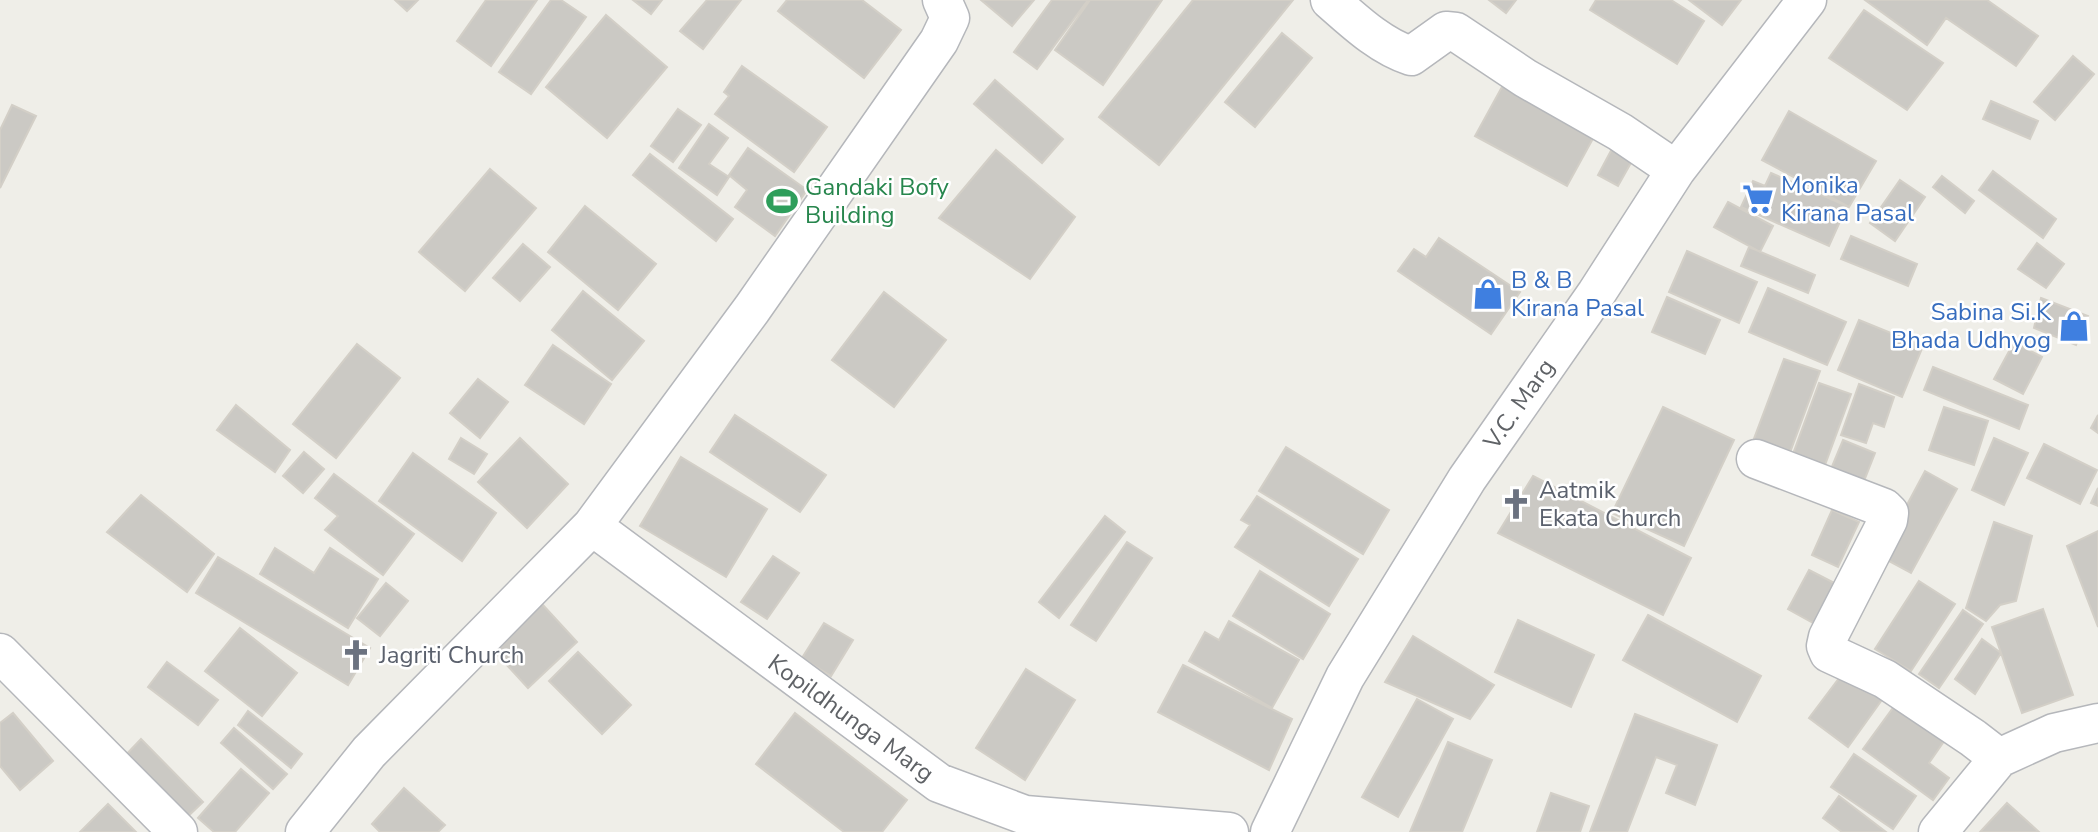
<svg xmlns="http://www.w3.org/2000/svg" width="2098" height="832" font-family="'Nunito Sans',sans-serif">
<rect width="100%" height="100%" fill="#efeee8"/>
<path fill="#cbc9c4" stroke="#d3cfc7" stroke-width="2" d="M395 0H418L407 11Z
M486 0H537L491 66 457 41Z
M551 0H561L586 17 531 94 499 72Z
M633 0H662L651 14Z
M707 0H741L703 49 680 31Z
M787 0H862L901 30 864 78 778 11Z
M981 0H1034L1012 26Z
M1052 0H1088L1037 69 1014 52Z
M1090 0H1162L1103 85 1055 50Z
M1193 0H1293L1159 165 1099 117Z
M1489 0H1516L1506 13Z
M1596 0H1671L1704 21 1677 64 1590 10Z
M1689 0H1741L1722 25Z
M1865 0H1987L2038 36 2016 66 1946 18 1927 45Z
M1864 10 1943 63 1907 110 1829 58Z
M606 15 667 67 607 138 546 87Z
M1282 33 1312 58 1255 127 1225 102Z
M2073 56 2094 74 2055 120 2034 102Z
M742 66 827 127 794 172 715 114 729 96 724 92Z
M995 80 1063 139 1042 163 974 104Z
M1503 85 1595 135 1567 186 1475 136Z
M1991 101 2038 121 2030 139 1983 119Z
M12 105 36 116 0 188V130Z
M678 109 701 125 673 162 651 146Z
M1789 111 1876 161 1849 207 1762 160Z
M709 124 728 138 709 164 729 177 717 195 679 168Z
M1615 143 1636 154 1618 186 1598 175Z
M748 148 807 190 775 236 735 207 747 190 729 175Z
M996 150 1075 217 1030 279 939 218Z
M650 154 733 219 716 241 633 175Z
M490 169 536 208 465 291 419 252Z
M1993 171 2056 219 2043 238 1979 190Z
M1771 173 1847 206 1829 246 1741 207 1753 181 1765 186Z
M1942 176 1974 201 1965 213 1933 187Z
M1900 180 1925 197 1895 241 1870 223Z
M1728 202 1773 226 1760 252 1714 227Z
M585 206 656 264 618 310 548 252Z
M1851 236 1917 264 1908 286 1841 259Z
M1439 238 1520 292 1491 334 1398 271 1414 249 1426 257Z
M2037 243 2064 264 2046 288 2018 269Z
M523 244 550 267 520 301 493 278Z
M1749 247 1815 275 1808 293 1741 266Z
M1687 251 1757 282 1739 323 1669 292Z
M1768 288 1846 322 1827 365 1749 332Z
M583 291 644 341 612 380 552 330Z
M884 292 946 340 894 407 832 360Z
M1667 297 1720 320 1705 354 1652 332Z
M2041 298 2088 316 2076 345 2034 328Z
M1859 320 1923 346 1902 397 1838 370Z
M2014 342 2042 357 2023 394 1994 379Z
M357 344 400 378 336 458 293 424Z
M553 345 611 384 584 424 525 385Z
M1784 359 1820 371 1788 458 1752 444Z
M1933 367 2028 405 2019 429 1924 390Z
M478 379 508 402 480 438 450 413Z
M1819 383 1851 394 1825 465 1793 454Z
M1859 384 1894 397 1884 427 1873 423 1866 443 1841 435Z
M236 405 290 450 275 472 217 430Z
M1663 407 1734 440 1684 546 1612 513Z
M1944 407 1988 421 1974 465 1929 450Z
M735 415 826 475 800 512 710 452Z
M2098 415V433L2091 428Z
M461 438 487 454 474 474 449 459Z
M520 438 568 484 527 528 478 482Z
M1994 438 2028 453 2004 505 1972 490Z
M1843 440 1875 453 1864 481 1831 469Z
M2044 444 2097 470 2080 504 2027 478Z
M1286 447 1389 510 1363 554 1259 491Z
M304 452 324 469 303 493 283 476Z
M413 453 496 513 462 561 379 501Z
M681 457 767 509 726 577 640 526Z
M1925 471 1957 489 1911 573 1887 560 1893 531Z
M334 474 414 534 383 575 325 530 338 516 315 498Z
M1533 476 1691 558 1663 615 1498 533Z
M2098 488V506L2091 503Z
M141 495 214 554 187 592 107 532Z
M1257 496 1358 559 1329 606 1235 547 1250 525 1241 520Z
M1832 510 1859 522 1838 567 1812 555Z
M1105 516 1125 532 1059 618 1039 602Z
M1994 522 2032 536 2016 601 2000 605 1986 621 1966 608Z
M2098 531V627L2067 546Z
M1127 542 1152 558 1096 641 1071 625Z
M275 548 314 573 330 548 378 579 348 628 260 574Z
M773 556 799 573 767 619 741 602Z
M218 557 370 648 348 685 196 593Z
M1809 570 1844 588 1822 628 1788 609Z
M1260 571 1330 614 1303 659 1233 616Z
M1919 581 1955 604 1911 671 1875 649Z
M386 583 408 601 380 636 357 618Z
M542 604 577 642 528 688 493 650Z
M2043 609 2073 695 2022 713 1992 627Z
M1963 610 1983 624 1939 688 1919 674Z
M1648 615 1761 676 1737 722 1623 660Z
M1518 620 1594 655 1571 707 1495 672Z
M1229 621 1299 660 1272 708 1189 661 1205 632 1219 640Z
M824 623 853 640 831 676 802 658Z
M240 628 297 673 262 716 205 671Z
M1413 636 1494 685 1470 719 1385 682Z
M1982 639 2001 653 1975 694 1955 679Z
M578 652 631 705 602 734 549 681Z
M167 662 218 700 198 725 148 687Z
M1183 665 1292 719 1269 770 1158 712Z
M1026 669 1075 700 1025 780 976 748Z
M1846 669 1884 697 1848 747 1809 718Z
M1417 699 1453 719 1398 817 1362 797Z
M1898 701 1947 737 1929 763 1949 778 1933 800 1863 749Z
M248 711 302 754 291 768 238 725Z
M13 713 53 761 20 790 0 766V723Z
M795 713 907 800 882 832H844L756 764Z
M1635 714 1717 745 1695 805 1666 793 1677 765 1656 757 1627 832H1590Z
M234 728 287 774 273 789 221 743Z
M141 739 203 802 183 821 120 761Z
M1448 742 1492 760 1462 832H1410Z
M1854 754 1916 796 1893 829 1831 787Z
M241 769 269 793 235 832H214L198 818Z
M404 788 445 825 438 832H380L372 824Z
M1551 793 1589 806 1580 832H1537Z
M1839 796 1886 832H1842L1823 818Z
M2007 803 2039 832H1980Z
M108 804 136 832H80Z"/>
<g fill="none" stroke-linecap="round" stroke-linejoin="round">
<defs>
<path id="street" d="M1330 0C1354 21 1380 46 1411 56L1446 31 1456 32 1525 78 1620 132 1676 170
M1756 459 1884 508 1889 513 1888 520 1828 637 1826 646 1829 653 1885 679 1973 738 1999 758
M592 526 939 783 1025 815 1229 832
M0 653 178 832
M305 832 369 752 592 526 752 309 939 41 950 18 942 0
M1270 832 1345 677 1467 479 1596 294 1676 170 1807 0
M1938 832 1999 758 2054 733 2098 723"/>
</defs>
<use href="#street" stroke="#b5b7bb" stroke-width="41"/>
<use href="#street" stroke="#fff" stroke-width="38"/>
</g>
<defs>
<symbol id="supermarket-bare" viewBox="-9 -9 18 18"><path d="M-6-5.5h2.5l.6 2H6L4.5 2H-2.5L-4.4-4H-6ZM-1.5 3.2a1.3 1.3 0 1 0 .1 0ZM3 3.2a1.3 1.3 0 1 0 .1 0Z" fill="#3f7fe0" stroke="#fff" stroke-width="2.5" paint-order="stroke"/></symbol>
<symbol id="stadium-bare" viewBox="-9 -9 18 18"><path d="M0-5a6.5 5 0 1 0 0 10a6.5 5 0 1 0 0-10ZM-3.5-1.8h7v3.6h-7Z" fill="#2e9e5b" stroke="#fff" stroke-width="2.5" paint-order="stroke"/></symbol>
<symbol id="shop-bare" viewBox="-9 -9 18 18"><path d="M-5-2.5h2.3a2.7 3.5 0 0 1 5.4 0H5L5.5 6h-11ZM-1.5-2.5h3a1.5 2.3 0 0 0-3 0Z" fill="#3f7fe0" stroke="#fff" stroke-width="2.5" paint-order="stroke"/></symbol>
<symbol id="church-bare" viewBox="-9 -9 18 18"><path d="M-1.2-6h2.4v3.5h3.3v2.4h-3.3V6h-2.4V-.1h-3.3v-2.4h3.3Z" fill="#6b7280" stroke="#fff" stroke-width="2.5" paint-order="stroke"/></symbol>
</defs>
<g fill-rule="evenodd">
<use href="#supermarket-bare" x="1736" y="177" width="44" height="44"/>
<use href="#stadium-bare" x="760" y="179" width="44" height="44"/>
<use href="#shop-bare" x="1466" y="272" width="44" height="44"/>
<use href="#shop-bare" x="2052" y="304" width="44" height="44"/>
<use href="#church-bare" x="1494" y="482" width="44" height="44"/>
<use href="#church-bare" x="334" y="633" width="44" height="44"/>
</g>
<g text-anchor="middle" stroke-width="5" stroke-linejoin="round" paint-order="stroke">
<g font-size="24" fill="#366cbe" stroke="#fff" text-anchor="start">
<text x="1781" y="193">Monika<tspan x="1781" dy="28">Kirana Pasal</tspan></text>
<text x="1511" y="288">B &amp; B<tspan x="1511" dy="28">Kirana Pasal</tspan></text>
<text x="2051" y="320" text-anchor="end">Sabina Si.K<tspan x="2051" dy="28">Bhada Udhyog</tspan></text>
</g>
<g font-size="24" fill="#27864d" stroke="#fff" text-anchor="start">
<text x="805" y="195">Gandaki Bofy<tspan x="805" dy="28">Building</tspan></text>
</g>
<g font-size="24" fill="#5f6266" stroke="#fff">
<text transform="translate(1519 404) rotate(-55)" y="8">V.C. Marg</text>
<text transform="translate(851 718) rotate(36)" y="8">Kopildhunga Marg</text>
</g>
<g font-size="24" fill="#5b616d" stroke="#fff" text-anchor="start">
<text x="1539" y="498">Aatmik<tspan x="1539" dy="28">Ekata Church</tspan></text>
<text x="379" y="663">Jagriti Church</text>
</g>
</g>
</svg>
